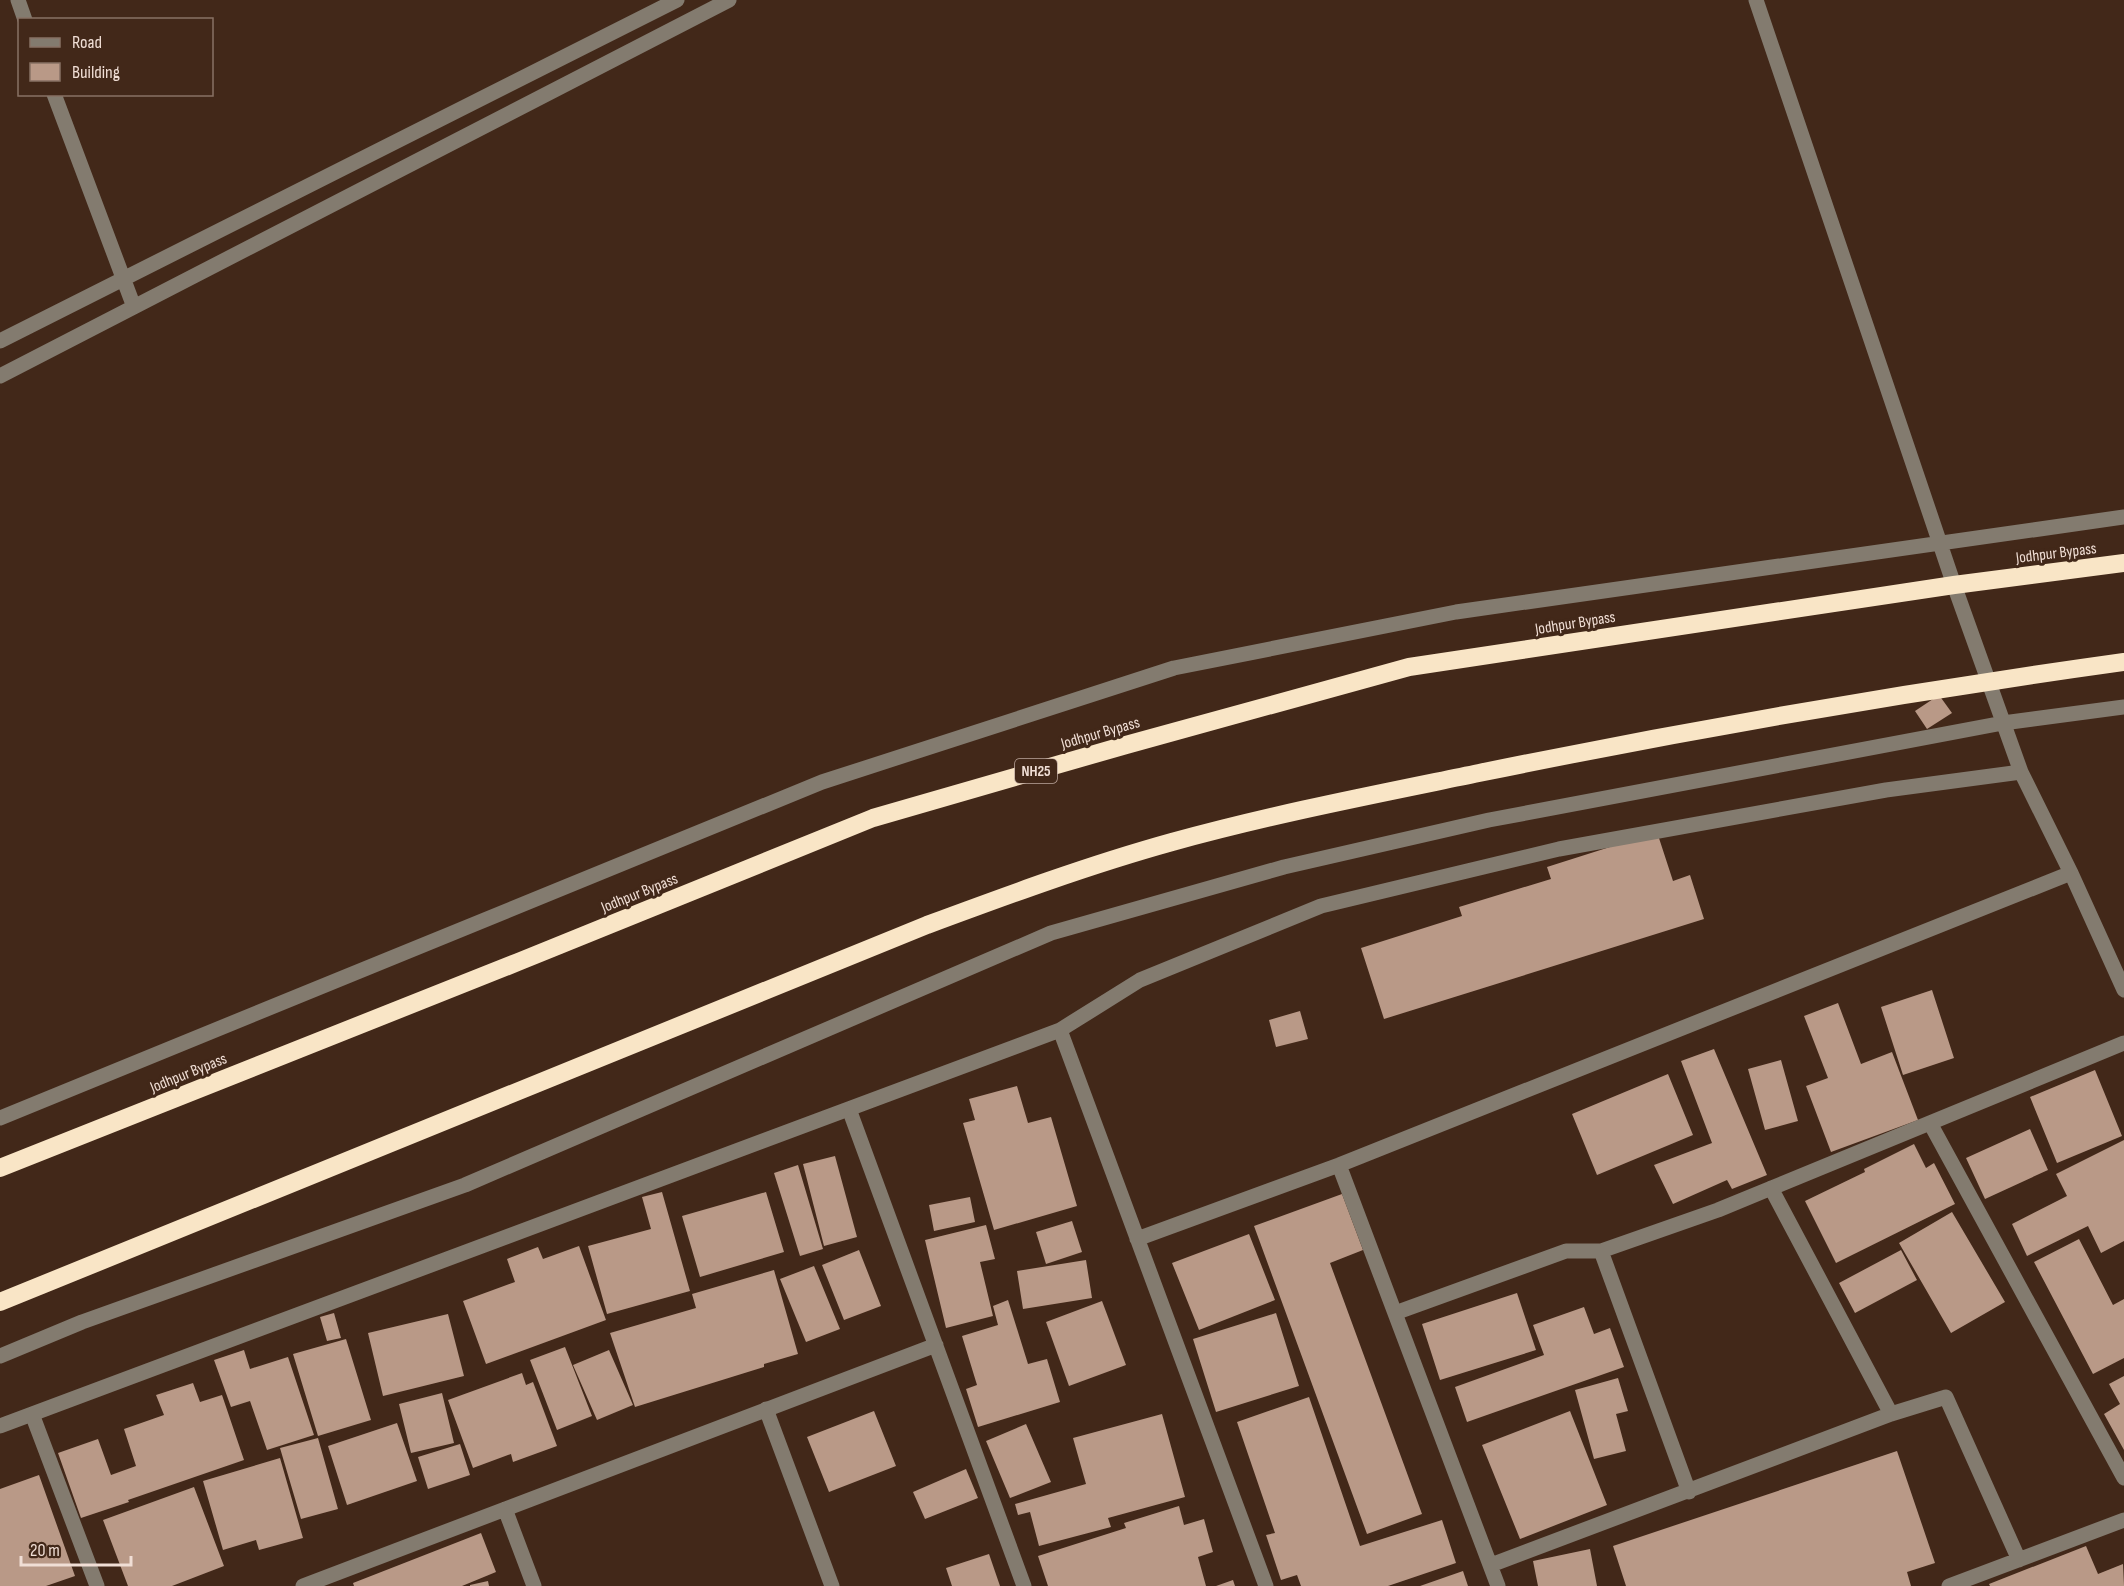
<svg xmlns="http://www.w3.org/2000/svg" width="2124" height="1586" font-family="'Sofia Sans Condensed',sans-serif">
<rect width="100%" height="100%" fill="#422819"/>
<path fill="#b99987" d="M1939 695 1952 713 1927 729 1915 711Z
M1657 832 1673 881 1690 875 1704 919 1384 1019 1361 948 1462 916 1459 907 1551 879 1547 867Z
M1932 990 1954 1058 1903 1075 1881 1007Z
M1838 1003 1861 1064 1892 1052 1918 1120 1831 1152 1806 1086 1828 1078 1804 1016Z
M1300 1011 1308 1039 1276 1047 1269 1020Z
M1714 1049 1767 1175 1732 1189 1727 1180 1673 1204 1654 1165 1712 1143 1681 1061Z
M1781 1060 1798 1121 1765 1130 1748 1069Z
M2095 1070 2122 1136 2057 1163 2030 1097Z
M1668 1074 1693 1135 1597 1175 1572 1114Z
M1017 1086 1028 1123 1051 1117 1077 1206 994 1230 963 1123 975 1120 969 1099Z
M2030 1129 2048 1170 1985 1199 1966 1158Z
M2124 1140V1241L2101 1253 2088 1226 2027 1256 2012 1224 2067 1196 2056 1174Z
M1914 1144 1926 1168 1934 1163 1955 1204 1836 1263 1805 1201 1865 1172 1864 1169Z
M835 1156 857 1237 824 1246 803 1164Z
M798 1165 823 1249 800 1256 774 1173Z
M662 1192 690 1291 607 1314 588 1246 651 1229 642 1197Z
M766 1192 784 1252 700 1277 682 1216Z
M1342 1194 1363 1250 1330 1263 1422 1514 1367 1534 1254 1226Z
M970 1197 975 1222 934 1231 929 1205Z
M1952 1212 2005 1302 1951 1333 1899 1243Z
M1072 1221 1082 1252 1046 1264 1036 1232Z
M986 1225 995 1259 980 1262 993 1316 946 1328 925 1240Z
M1249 1234 1275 1300 1199 1330 1172 1263Z
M2079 1239 2113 1305 2124 1299V1358L2093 1374 2034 1262Z
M579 1246 606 1320 486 1364 463 1301 515 1282 507 1259 538 1247 543 1259Z
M859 1250 881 1306 844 1320 822 1265Z
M1901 1250 1917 1280 1855 1313 1839 1283Z
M1086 1260 1092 1298 1023 1309 1017 1271Z
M814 1266 840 1329 806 1342 780 1279Z
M774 1270 798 1354 764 1364V1367L635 1407 610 1333 696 1308 692 1294Z
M1517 1293 1536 1350 1440 1380 1422 1324Z
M1008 1300 1028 1364 1047 1359 1060 1402 978 1427 966 1389 977 1385 962 1336 998 1325 993 1306Z
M1102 1301 1126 1365 1069 1386 1046 1322Z
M1584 1307 1594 1334 1610 1328 1624 1367 1467 1422 1455 1387 1544 1355 1533 1325Z
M334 1313 341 1338 327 1341 320 1317Z
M1276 1313 1299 1386 1216 1412 1193 1339Z
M448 1314 464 1376 383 1396 368 1333Z
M346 1339 371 1420 318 1436 293 1354Z
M565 1347 592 1416 557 1430 530 1360Z
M244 1350 250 1369 288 1357 314 1435 267 1450 250 1401 231 1407 214 1360Z
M609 1350 633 1405 597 1420 573 1365Z
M522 1373 526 1385 533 1382 557 1446 513 1462 511 1454 473 1468 448 1400Z
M2124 1376V1450L2104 1414 2120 1404 2109 1384Z
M1618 1378 1628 1411 1616 1414 1626 1451 1594 1459 1575 1390Z
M193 1383 200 1402 222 1395 244 1460 128 1500 129 1502 81 1518 58 1453 98 1439 111 1475 136 1466 124 1429 164 1415 156 1395Z
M442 1393 454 1443 411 1453 399 1404Z
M1309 1397 1360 1546 1442 1520 1456 1563 1388 1586H1301L1297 1575 1281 1580 1266 1535 1275 1533 1237 1422Z
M874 1411 896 1466 829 1492 807 1437Z
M1570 1411 1607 1505 1520 1539 1482 1445Z
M1162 1414 1185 1497 1108 1518 1111 1527 1039 1546 1030 1512 1018 1515 1015 1504 1086 1484 1073 1438Z
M397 1423 417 1481 347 1505 328 1446Z
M1026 1424 1051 1482 1010 1498 986 1441Z
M318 1438 338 1509 301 1519 280 1448Z
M460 1444 470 1475 428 1489 418 1457Z
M1897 1451 1935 1563 1907 1572 1911 1586H1626L1613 1546Z
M280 1458 303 1538 259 1550 256 1540 223 1550 203 1481Z
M966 1469 978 1498 925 1519 913 1492Z
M39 1475 75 1576 46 1586H0V1489Z
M194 1487 224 1566 172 1586H128L103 1520Z
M1179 1506 1184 1525 1204 1519 1213 1552 1198 1557 1206 1586H1048L1038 1556 1126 1528 1124 1523Z
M481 1533 496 1572 462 1586H354L353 1583Z
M2086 1546 2098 1574 2123 1564 2124 1586H1990L1989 1584Z
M1590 1549 1597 1586H1538L1533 1561Z
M989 1554 1000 1586H952L946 1568Z
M1463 1571 1468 1586H1420Z
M1233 1580 1235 1586H1216Z
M488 1581 489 1586H470V1585Z"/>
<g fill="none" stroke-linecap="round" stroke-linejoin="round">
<path stroke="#837b6f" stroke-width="15" d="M18 0 25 20
M1756 0 1954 585 2021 772 2071 873 2124 990
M54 94 134 307
M0 341 677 0
M0 376 729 0
M1060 1030 1266 1586
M849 1109 1024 1586
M0 1118 822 782 1174 668 1456 612 2124 517
M1930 1123 2124 1478
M1339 1165 1498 1586
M1771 1188 1891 1414
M1137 1239 1339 1165 2071 873
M1601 1251 1689 1492
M1395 1313 1566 1251H1601L1718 1210 2124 1043
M0 1356 82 1322 465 1185 1051 933 1284 867 1489 820 2003 723 2124 707
M766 1409 832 1586
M32 1414 97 1586
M0 1426 1060 1030 1140 980 1321 906 1559 849 1886 790 2021 772
M505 1509 534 1586
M1491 1565 1891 1414 1946 1397 2019 1560
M303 1586 936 1345
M1949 1586 2124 1520"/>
<path stroke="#f9e5c6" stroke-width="18" d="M0 1168 518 962 873 818 1126 745 1409 667 1954 585 2124 563
M0 1302 927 925C1008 895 1089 865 1172 842 1273 814 1377 794 1479 773 1693 729 1908 692 2124 662"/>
</g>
<g text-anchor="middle" stroke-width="6" stroke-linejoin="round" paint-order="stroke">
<rect fill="#422819" stroke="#bca79d" stroke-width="1.5" x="1015" y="759" width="42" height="24" rx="4.5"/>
<g font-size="15" font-weight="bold" fill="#f0ded5">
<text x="1036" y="776">NH25</text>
</g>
<g font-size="16" fill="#f0ded5" stroke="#422819">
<text transform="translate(2056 552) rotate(-7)" y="6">Jodhpur Bypass</text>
<text transform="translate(1575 622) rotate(-9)" y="6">Jodhpur Bypass</text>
<text transform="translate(1100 732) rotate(-16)" y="6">Jodhpur Bypass</text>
<text transform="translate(639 892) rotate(-22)" y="6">Jodhpur Bypass</text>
<text transform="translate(188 1072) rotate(-22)" y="6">Jodhpur Bypass</text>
</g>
</g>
<rect x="18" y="18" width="195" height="78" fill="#422819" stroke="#887164" stroke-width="1.5"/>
<rect x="30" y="38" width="30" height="9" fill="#837b6f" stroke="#887164" stroke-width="1.5"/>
<text x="72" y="48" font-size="18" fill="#f0ded5">Road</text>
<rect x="30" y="63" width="30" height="18" fill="#b99987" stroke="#887164" stroke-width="1.5"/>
<text x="72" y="78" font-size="18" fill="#f0ded5">Building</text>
<path d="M21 1556v9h110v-9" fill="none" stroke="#f0ded5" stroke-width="3"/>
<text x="30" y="1556" font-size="18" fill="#f0ded5" stroke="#422819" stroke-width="4.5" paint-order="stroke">20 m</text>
</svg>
